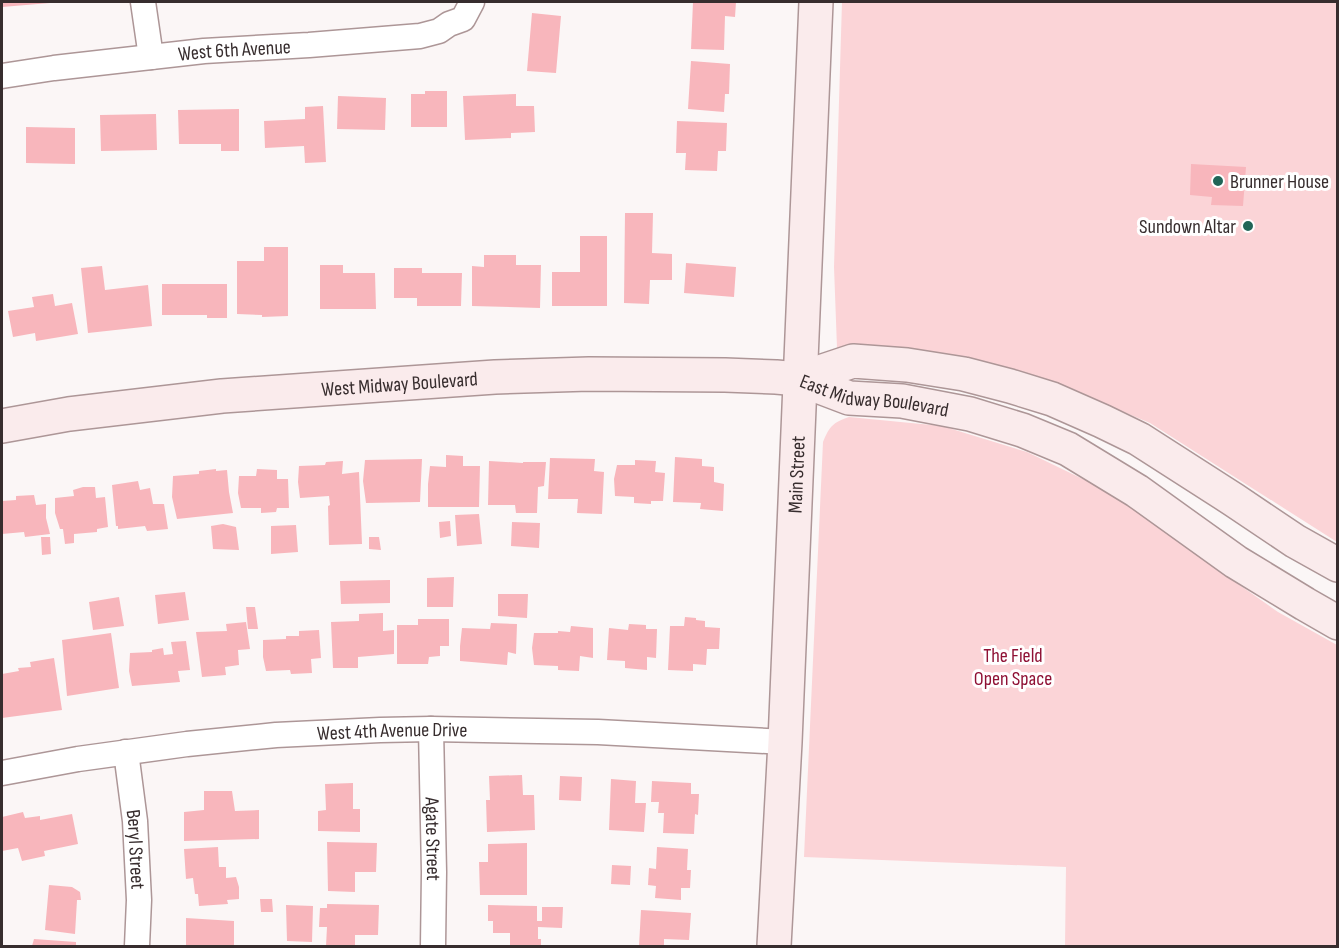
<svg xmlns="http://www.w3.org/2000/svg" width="1339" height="948" font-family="'Sofia Sans Condensed',sans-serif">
<rect width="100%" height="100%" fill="#fbf6f6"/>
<path fill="#fbd4d7" d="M842 2H1337V542L1150 423 1059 385 960 360 837 348 834 267Z
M849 417 942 426 1027 452 1122 498 1194 553 1278 612 1337 645V946H1065L1066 867 804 857 823 442C830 425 833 423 849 417Z"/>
<path fill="#f8b6bc" d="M2 2H50V3L2 7Z
M693 2H736L735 17 725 16 724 50 691 49Z
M532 13 561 16 556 73 527 71Z
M691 61 730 64 729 94H725L724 112 688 109Z
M425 91H447V127H411V94H425Z
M516 94V106H534L535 132 511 133V138L465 140 463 96Z
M338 96 386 98 385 130 337 129Z
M323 106 326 162 305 163 304 146 265 148 264 121 305 119V107Z
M239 109V151H221V144H179L178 110Z
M156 114 157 150 101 151 100 115Z
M677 121 727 123 726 151H718L717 171 685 170 686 153H676Z
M26 127 75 128V164L26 163Z
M1191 164 1246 167 1243 206 1211 205 1212 197 1190 195Z
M625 213H653L652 253 672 254V280H650L649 304 624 303Z
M580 236H607V306H552V272H580Z
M264 247H288V316L262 317V315L237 314V261H264Z
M484 255H516V265H541L540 308 472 306V266L484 267Z
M686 263 736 267 734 297 684 293Z
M320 265H343V273H375L376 309H320Z
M102 266 105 290 148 285 152 326 88 333 81 268Z
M394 268H422V273H462L461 306H417V298H394Z
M162 284H227V318H207V315H162Z
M53 294 55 306 72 303 78 334 36 341 35 333 13 337 8 311 34 307 32 297Z
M446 455 463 456V466H480L479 507H428V484L430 466 446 467Z
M675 457 702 459V466L714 467V482L724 484 723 511 700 509 701 503 673 502Z
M550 458 595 459 594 471 604 472 602 514 577 513 578 499H548Z
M422 459 420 502 366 503 363 481 365 460Z
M635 460 656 461 655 472 665 473 663 501H651V504L634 503V497L615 496 614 479 617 465H635Z
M343 461 342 474 359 472 362 544 329 545 328 506 330 505 329 496 300 498 298 482 299 466 325 465 326 462Z
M489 461 523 463V462H546L544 486 538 487 537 513H516L515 505H488Z
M216 469V471L227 470 229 492 233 513 177 519 172 497 173 476 199 474V471Z
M257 469 277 470V479H288L289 508H277L276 512 261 513V508H241L238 493 239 476H256Z
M138 481 140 490 150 488 153 504H164L168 529 147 531 145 526 118 529V526H116L112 485Z
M83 487H95L96 498 105 497 108 527 97 529V532L74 534V543L65 544 63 529H60L55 513V498L74 496 73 490Z
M34 495 36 505 46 504V518L50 534 25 537 24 532 2 534V501L16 500V496Z
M479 514 482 544 457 546 455 515Z
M450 521 451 536 440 538 439 522Z
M512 522 540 523 539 548 511 546Z
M223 524 236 527 239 550 213 549 211 526Z
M296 525 298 552 271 554V526Z
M41 537H50L51 554 42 555Z
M369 537H379L381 550 369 549Z
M454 577 453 607H427V578Z
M390 580V603L341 604 340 581Z
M185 592 189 620 158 624 155 595Z
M498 594H528L527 618 498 616Z
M119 597 124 626 93 630 89 602Z
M246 607H255L258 629H248Z
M383 613V631L394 630V654L358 657V668H333L331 622 359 621V614Z
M685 617 696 618V620L705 621V627L720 628 719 649H707L706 665 693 664V671L668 670 670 626H684Z
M418 619H449V646H440V656L429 657 428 664H397V625H418Z
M246 622 250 649 238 650 239 665 225 667 226 675 202 677 196 632 227 631 226 624Z
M491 623 517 624 516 654 508 652 507 665 460 661V646L462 628 490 629Z
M629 624 646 625V629H657L656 658 647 657V670L625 668V661L607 660 609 628 628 630Z
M571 626 593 628V658L580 656 579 671 558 670V666L534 665 532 648 534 633H558V631L570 632Z
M319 630 321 658 311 659 312 673 291 674 290 670 266 671 263 657V640L286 639V636H299V631Z
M111 633 119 688 67 696 62 640Z
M186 641 190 670 178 671 180 682 132 686 129 671 130 653 152 652V650L163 648 164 655 173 654 171 642Z
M54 658 62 710 2 718V674L19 671 18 668 31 667 30 662Z
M522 775 523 795H534L535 830 487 832 486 800H490L489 776Z
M560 776 582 777 581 801 559 800Z
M611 779 636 781 635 803H646L644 832 609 830Z
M652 781 691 783V794H699L698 815 695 814 694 834 663 833 664 813H658L659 802H651Z
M353 783V809H360V832L318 831V811L326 810 325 784Z
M204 791H232L235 811 259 810V839L184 841V812L204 810Z
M23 812 25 818 40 816V820L72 814 78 844 44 851 45 856 22 861 18 848 2 851V817Z
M327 842 377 843 376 872H355V892L328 891Z
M527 843V895H480L479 862H488V844Z
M218 847 219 867H226V878L236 877 239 887V899L227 900 228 904 199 906 198 894H195L193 878 186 879 184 849Z
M657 847 688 849 687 870H691L690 888H681V900L655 898 656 886 648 885 649 868 656 869Z
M612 865 631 866 630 885 611 884Z
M49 885 72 887 80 892 81 900H77L75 934 45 930Z
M260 899H272L273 912H261Z
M327 904 379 905 378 935H355V946H326L327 927H319L320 908H327Z
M286 905 313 906 312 942 287 941Z
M488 905 537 906V921H542V907H563L562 928 538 927V939H541V946H510V933H493V921H488Z
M641 910 691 913 689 940 664 939V946H639Z
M186 918 234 921V946H186Z
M34 939 76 942V946H32Z"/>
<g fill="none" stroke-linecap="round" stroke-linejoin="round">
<defs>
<g id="street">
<path d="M143 2 151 57"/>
<path id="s1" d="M2 76 54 68 204 51 309 45 420 36 439 31 449 24 463 19 472 2"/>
<path id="s2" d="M431 729 434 872 433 946"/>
<path id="s3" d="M126 752 135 821 139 900 137 946"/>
<path id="s4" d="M2 773 78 759 187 744 276 735 380 730 431 729 598 732 785 742"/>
</g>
<g id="secondary">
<path d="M799 379 853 361 907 365 964 374 1010 386 1052 399 1102 421 1139 439 1234 500 1295 541 1338 565"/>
<path id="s5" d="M2 426 69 414 222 396 495 377 589 374 725 375 776 377 799 379 849 398 902 401 970 414 1022 430 1068 449 1137 491 1236 562 1305 604 1338 623"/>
<path id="s6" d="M774 946 785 742 816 2"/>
</g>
</defs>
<use href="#street" stroke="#ad9697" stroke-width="27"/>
<use href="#secondary" stroke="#ad9697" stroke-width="36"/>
<use href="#street" stroke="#fff" stroke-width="24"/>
<use href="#secondary" stroke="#faebec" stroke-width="33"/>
</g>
<g fill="#216557" stroke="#fff" stroke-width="2">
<circle cx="1218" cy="181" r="6"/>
<circle cx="1248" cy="226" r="6"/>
</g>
<g text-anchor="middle" stroke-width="6" stroke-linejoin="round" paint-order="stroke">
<g font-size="20" fill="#372d2e" stroke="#fff">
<text dy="7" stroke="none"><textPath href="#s1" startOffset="234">West 6th Avenue</textPath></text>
<text dy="7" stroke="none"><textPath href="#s5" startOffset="400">West Midway Boulevard</textPath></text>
<text dy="7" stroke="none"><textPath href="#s5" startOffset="878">East Midway Boulevard</textPath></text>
<text dy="7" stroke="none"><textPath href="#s6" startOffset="472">Main Street</textPath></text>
<text dy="7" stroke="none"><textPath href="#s4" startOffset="393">West 4th Avenue Drive</textPath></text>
<text dy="7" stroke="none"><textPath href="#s2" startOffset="110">Agate Street</textPath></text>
<text dy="7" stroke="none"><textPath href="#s3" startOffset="98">Beryl Street</textPath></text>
</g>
<g font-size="20" fill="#372d2e" stroke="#fff" text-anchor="start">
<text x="1230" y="188">Brunner House</text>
<text x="1236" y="233" text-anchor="end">Sundown Altar</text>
</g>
<g font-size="20" fill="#8f1135" stroke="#fff">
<text x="1013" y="662">The Field<tspan x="1013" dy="23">Open Space</tspan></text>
</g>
</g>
<rect width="1339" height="948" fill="none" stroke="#372d2e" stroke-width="6"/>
</svg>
